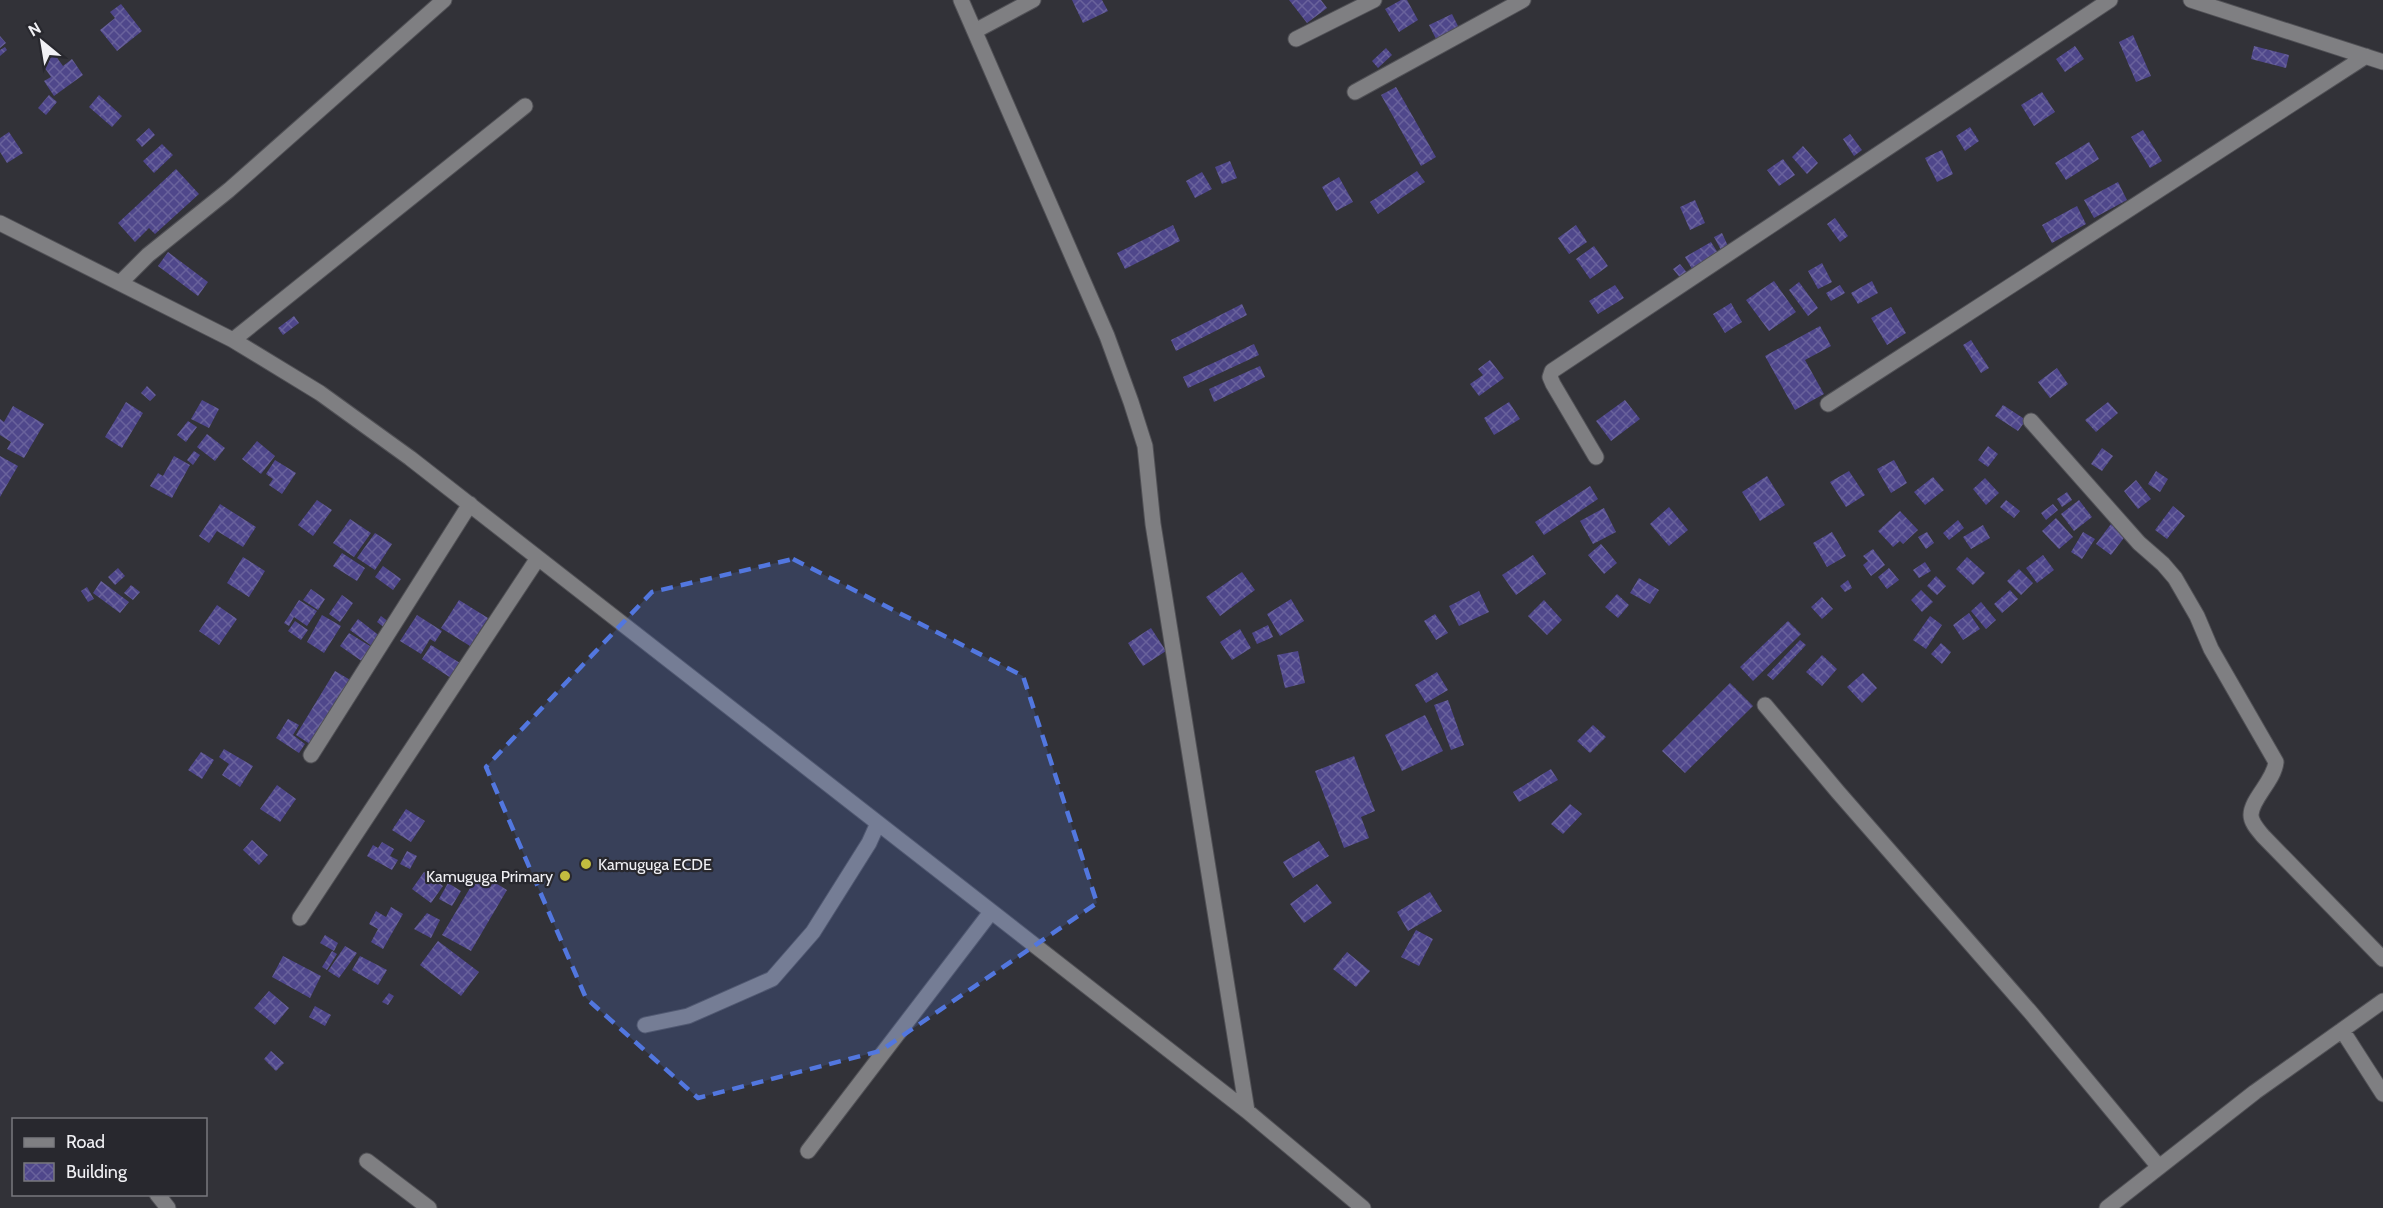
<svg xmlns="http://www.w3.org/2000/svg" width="2383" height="1208" font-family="Cabin,sans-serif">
<defs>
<pattern id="building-cross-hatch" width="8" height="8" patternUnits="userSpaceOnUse" patternTransform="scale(1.5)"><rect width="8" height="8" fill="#4f478b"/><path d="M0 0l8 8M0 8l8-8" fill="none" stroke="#69629c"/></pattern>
</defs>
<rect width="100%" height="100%" fill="#323238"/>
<path fill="url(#building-cross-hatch)" d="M1072 0H1102L1108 11 1083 23Z
M1289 0H1321L1327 8 1307 23Z
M1401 0H1407L1418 20 1399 32 1385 9Z
M121 4 142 31 117 51 100 30 115 18 110 12Z
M1452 14 1460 30 1437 41 1429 25Z
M2133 35 2151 76 2136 82 2119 42Z
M0 36 6 43 0 48Z
M2075 46 2084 59 2065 72 2056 59Z
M2254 46 2289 55 2286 68 2251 59Z
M5 47 7 50 0 56V50Z
M1386 48 1392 55 1378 68 1372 61Z
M55 55 63 66 72 59 83 75 54 96 44 81 51 77 42 64Z
M1396 87 1436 157 1421 166 1381 95Z
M2042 92 2055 112 2034 126 2021 105Z
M49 95 57 102 46 115 38 108Z
M99 95 122 116 112 127 89 107Z
M1970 127 1979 141 1965 151 1956 136Z
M149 128 155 135 142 147 136 140Z
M2143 130 2162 161 2150 168 2131 137Z
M9 132 23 153 7 163 0 152V138Z
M1850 134 1862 150 1854 156 1843 139Z
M2089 142 2099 159 2066 180 2055 163Z
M162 144 173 155 154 173 143 161Z
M1803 146 1818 163 1807 174 1792 157Z
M1942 150 1953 174 1937 182 1925 158Z
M1783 159 1795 175 1779 186 1767 170Z
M1230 161 1237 178 1222 184 1215 167Z
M176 169 199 194 155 234 149 228 135 242 118 223Z
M1417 171 1425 182 1378 214 1370 202Z
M1202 172 1212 189 1195 198 1186 181Z
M1339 177 1353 202 1336 211 1322 187Z
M2118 182 2127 200 2094 218 2084 200Z
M1695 200 1705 223 1690 230 1680 207Z
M2077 206 2086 224 2052 243 2042 225Z
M1835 218 1848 236 1840 242 1827 224Z
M1173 225 1180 241 1125 269 1117 253Z
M1576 225 1587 242 1569 254 1558 238Z
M1722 233 1728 246 1721 250 1714 237Z
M1711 242 1718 253 1692 269 1685 257Z
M1594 246 1608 266 1590 279 1576 259Z
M168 252 208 282 198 296 158 266Z
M1822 263 1832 282 1818 289 1808 271Z
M1680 264 1688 274 1682 280 1673 269Z
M1774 281 1796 312 1769 331 1746 300Z
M1872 281 1878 293 1858 304 1851 293Z
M1799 282 1818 308 1808 316 1789 290Z
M1615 285 1624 298 1598 314 1589 301Z
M1840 285 1845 293 1831 301 1826 293Z
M1731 303 1742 322 1725 333 1713 314Z
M1242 304 1247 315 1176 351 1171 340Z
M1891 307 1906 333 1887 345 1871 318Z
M294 316 299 323 283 335 278 328Z
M1820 326 1831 346 1805 360 1824 394 1795 410 1765 356Z
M1971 340 1989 368 1981 373 1963 345Z
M1254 344 1259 355 1188 388 1183 377Z
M1490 360 1504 378 1479 396 1470 384 1483 375 1478 369Z
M1260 366 1265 377 1214 402 1209 389Z
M2057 368 2068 384 2050 398 2038 382Z
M147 386 156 395 150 401 141 393Z
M202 400 219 409 209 428 191 419Z
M1625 400 1640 419 1611 441 1596 421Z
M126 402 143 413 122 448 105 437Z
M1509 402 1520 419 1494 435 1484 418Z
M2108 402 2118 413 2096 432 2085 420Z
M2003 405 2026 420 2018 431 1995 416Z
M13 406 44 424 24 458 7 449 11 442 0 435V419L4 422Z
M188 421 197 427 186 442 177 435Z
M207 434 225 448 215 461 197 447Z
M257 441 275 456 261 474 242 459Z
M1988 446 1998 454 1988 467 1978 460Z
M2102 448 2113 456 2102 471 2091 464Z
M194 451 200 455 193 465 187 460Z
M0 456 18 466 0 497Z
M174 456 190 465 172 498 150 486 158 473 163 476Z
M275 460 296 473 282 494 269 485 273 479 266 474Z
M1894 460 1907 483 1891 493 1877 469Z
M1849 471 1865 495 1846 507 1830 482Z
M2156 471 2168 479 2160 492 2148 484Z
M1767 476 1785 505 1760 521 1742 492Z
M1933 477 1944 490 1925 505 1914 492Z
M1985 478 1999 493 1986 505 1973 489Z
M2136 480 2151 499 2138 509 2124 491Z
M1590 486 1598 499 1544 535 1535 522Z
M2067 492 2072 500 2062 507 2057 499Z
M317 500 332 510 313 536 298 525Z
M2006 500 2020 511 2014 518 2000 507Z
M2079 500 2092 517 2074 531 2061 514Z
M220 504 256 527 243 547 217 531 209 543 199 536Z
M2053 504 2058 510 2046 520 2041 513Z
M2173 506 2185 516 2167 539 2155 530Z
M1669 507 1688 530 1669 546 1650 524Z
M1604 508 1616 532 1593 544 1580 521Z
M1900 511 1918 530 1903 544 1900 541 1893 547 1878 531Z
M2056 518 2073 537 2059 549 2042 531Z
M350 519 371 533 354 557 333 543Z
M1958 520 1964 528 1949 540 1943 533Z
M2111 524 2126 535 2111 555 2096 544Z
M1983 525 1990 538 1971 549 1963 537Z
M1832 532 1846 556 1827 567 1813 543Z
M1927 532 1934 543 1926 549 1918 537Z
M2083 532 2095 539 2082 559 2071 552Z
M375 533 392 544 375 570 357 558Z
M1601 544 1617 563 1604 574 1588 555Z
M1873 549 1885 565 1871 576 1863 565 1868 561 1863 556Z
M342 553 365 568 357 581 333 566Z
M1533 555 1546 574 1516 595 1502 575Z
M2043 555 2054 570 2037 583 2026 568Z
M243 557 265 571 249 597 227 583Z
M1967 557 1985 573 1973 585 1956 569Z
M1925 562 1931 571 1919 578 1913 570Z
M383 566 401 579 393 590 375 577Z
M118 568 125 576 115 585 108 577Z
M1889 568 1899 580 1887 589 1878 577Z
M2019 569 2033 583 2021 595 2007 581Z
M1242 572 1255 590 1220 616 1206 597Z
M1936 576 1946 586 1937 595 1927 586Z
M1639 578 1659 590 1650 604 1630 593Z
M1848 580 1852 588 1845 592 1840 586Z
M101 581 129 602 120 613 93 593Z
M131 585 140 592 133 600 124 593Z
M87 587 94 599 88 602 81 591Z
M311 589 325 599 318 610 303 600Z
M1921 590 1933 602 1922 612 1911 600Z
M2010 590 2018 599 2002 613 1994 604Z
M1479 591 1489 612 1459 626 1449 606Z
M1617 594 1629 605 1618 618 1605 607Z
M342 595 353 603 340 622 329 614Z
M1822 597 1833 609 1822 619 1811 607Z
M1291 599 1304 621 1280 636 1267 614Z
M299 600 317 611 307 626 294 617 289 626 284 623Z
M459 600 488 618 470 646 441 628Z
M1544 600 1562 620 1547 635 1528 616Z
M1981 602 1996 620 1986 629 1971 611Z
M217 605 237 619 219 645 199 631Z
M1969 613 1980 629 1963 640 1953 625Z
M1435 614 1448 633 1436 640 1424 621Z
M322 615 341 626 324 653 307 642Z
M417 615 442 631 435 642 430 639 421 654 400 641Z
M381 616 389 622 385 628 377 622Z
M1930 616 1942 625 1926 649 1913 640Z
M358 619 381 637 373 647 350 630Z
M295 621 308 630 301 640 288 631Z
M1788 621 1801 634 1753 681 1740 667Z
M1268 625 1273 637 1257 644 1252 633Z
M1151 628 1166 651 1143 666 1128 643Z
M1240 629 1251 648 1232 660 1220 642Z
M349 633 373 648 363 662 340 646Z
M1800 640 1806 645 1773 680 1767 675Z
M1941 643 1951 652 1942 664 1931 654Z
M431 645 460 663 451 678 422 659Z
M1298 651 1305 683 1285 688 1277 655Z
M1822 655 1837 669 1822 686 1806 672Z
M335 671 352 681 313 746 296 735Z
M1437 672 1448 690 1426 703 1415 685Z
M1863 673 1877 688 1862 703 1847 687Z
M1730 683 1753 706 1685 773 1662 751Z
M1448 700 1464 745 1451 750 1434 705Z
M1425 715 1443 751 1402 771 1385 735Z
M288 719 299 725 293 735 305 744 299 753 276 738Z
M1593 725 1606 737 1590 753 1577 741Z
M224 749 253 766 240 787 222 775 229 764 219 757Z
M201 752 214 760 202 779 188 770Z
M1354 756 1375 811 1361 817 1369 838 1344 848 1315 771Z
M1551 769 1558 780 1519 802 1513 792Z
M277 785 296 799 280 822 260 809Z
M1570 804 1582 814 1563 834 1551 824Z
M406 809 425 821 411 842 392 830Z
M252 840 268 855 259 865 243 850Z
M1319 841 1329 856 1293 878 1283 862Z
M382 842 394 849 390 856 398 860 392 870 367 856 373 845 378 848Z
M407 851 417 856 410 869 400 864Z
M424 872 443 886 431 903 412 889Z
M479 873 507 890 471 951 442 935Z
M448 883 461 891 452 906 439 899Z
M1317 884 1332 903 1304 923 1290 904Z
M1430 892 1442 911 1408 931 1397 912Z
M391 907 403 914 383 949 371 942 378 929 369 924 376 911 386 917Z
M427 913 440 920 431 938 414 929Z
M1416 930 1433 939 1419 966 1401 957Z
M325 935 338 943 334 951 320 943Z
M438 941 479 972 461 996 420 965Z
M345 946 357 953 339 978 328 971Z
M332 951 337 954 327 970 322 967Z
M1347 952 1370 971 1356 987 1333 969Z
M283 956 321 976 310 998 272 977Z
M360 956 387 970 378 985 352 970Z
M269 991 289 1008 275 1025 254 1008Z
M389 993 394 996 388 1005 382 1002Z
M315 1006 331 1015 325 1026 309 1017Z
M271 1051 284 1063 276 1071 264 1059Z"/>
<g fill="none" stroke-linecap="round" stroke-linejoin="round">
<defs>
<path id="minor" d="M961 0 1107 336 1131 402 1145 446 1153 524 1247 1111
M2191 0 2383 62
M975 31 1033 0
M1296 39 1374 0
M1355 92 1523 0
M0 223 233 340 320 393 410 458 1247 1111 1363 1208
M120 283 148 255 229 190 444 0
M233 340 525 106
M1828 404 2366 56
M2031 421 2139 543 2163 564 2175 578 2197 616 2211 649 2276 762C2274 781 2251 799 2251 815 2251 823 2259 831 2263 836L2383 959
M1596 457 1553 384 1550 377 1552 371 2110 0
M1765 705 1838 792 2032 1014 2159 1167
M311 755 470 504
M300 918 538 558
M645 1025 688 1016 772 979 813 932 869 843 878 823
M2342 1030 2383 1094
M808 1151 991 912
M367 1161 429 1208
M157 1194 168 1208
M2107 1208 2255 1092 2383 1001"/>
</defs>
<use href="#minor" stroke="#515156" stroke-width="17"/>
<use href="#minor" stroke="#7f7f82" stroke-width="15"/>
</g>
<path fill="#5277df" fill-opacity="0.2" stroke="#5277df" stroke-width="4.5" stroke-dasharray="12 8" stroke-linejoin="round" d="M793 559 1023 676 1097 903 880 1051 698 1098 586 998 486 767 652 592Z"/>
<g fill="#c3bd3f" stroke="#28282e" stroke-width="2">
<circle cx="586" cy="864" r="6"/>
<circle cx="565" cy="876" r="6"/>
</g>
<g text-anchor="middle" stroke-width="4.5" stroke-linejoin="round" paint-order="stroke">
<g font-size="16" fill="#f1f1f5" stroke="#28282e" text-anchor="start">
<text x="598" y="870">Kamuguga ECDE</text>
<text x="553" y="882" text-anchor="end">Kamuguga Primary</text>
</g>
</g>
<rect x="12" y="1118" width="195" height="78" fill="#28282e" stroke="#78787e" stroke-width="1.5"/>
<rect x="24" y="1138" width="30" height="9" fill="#7f7f82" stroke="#78787e" stroke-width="1.5"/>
<text x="66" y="1148" font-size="18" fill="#f1f1f5">Road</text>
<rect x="24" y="1163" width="30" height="18" fill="url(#building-cross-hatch)" stroke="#78787e" stroke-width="1.5"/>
<text x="66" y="1178" font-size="18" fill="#f1f1f5">Building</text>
<g transform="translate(42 42) rotate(330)" stroke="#28282e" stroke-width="4.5" paint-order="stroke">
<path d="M0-4.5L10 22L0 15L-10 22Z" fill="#f1f1f5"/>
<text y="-9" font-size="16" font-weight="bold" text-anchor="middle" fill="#f1f1f5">N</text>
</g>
</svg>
